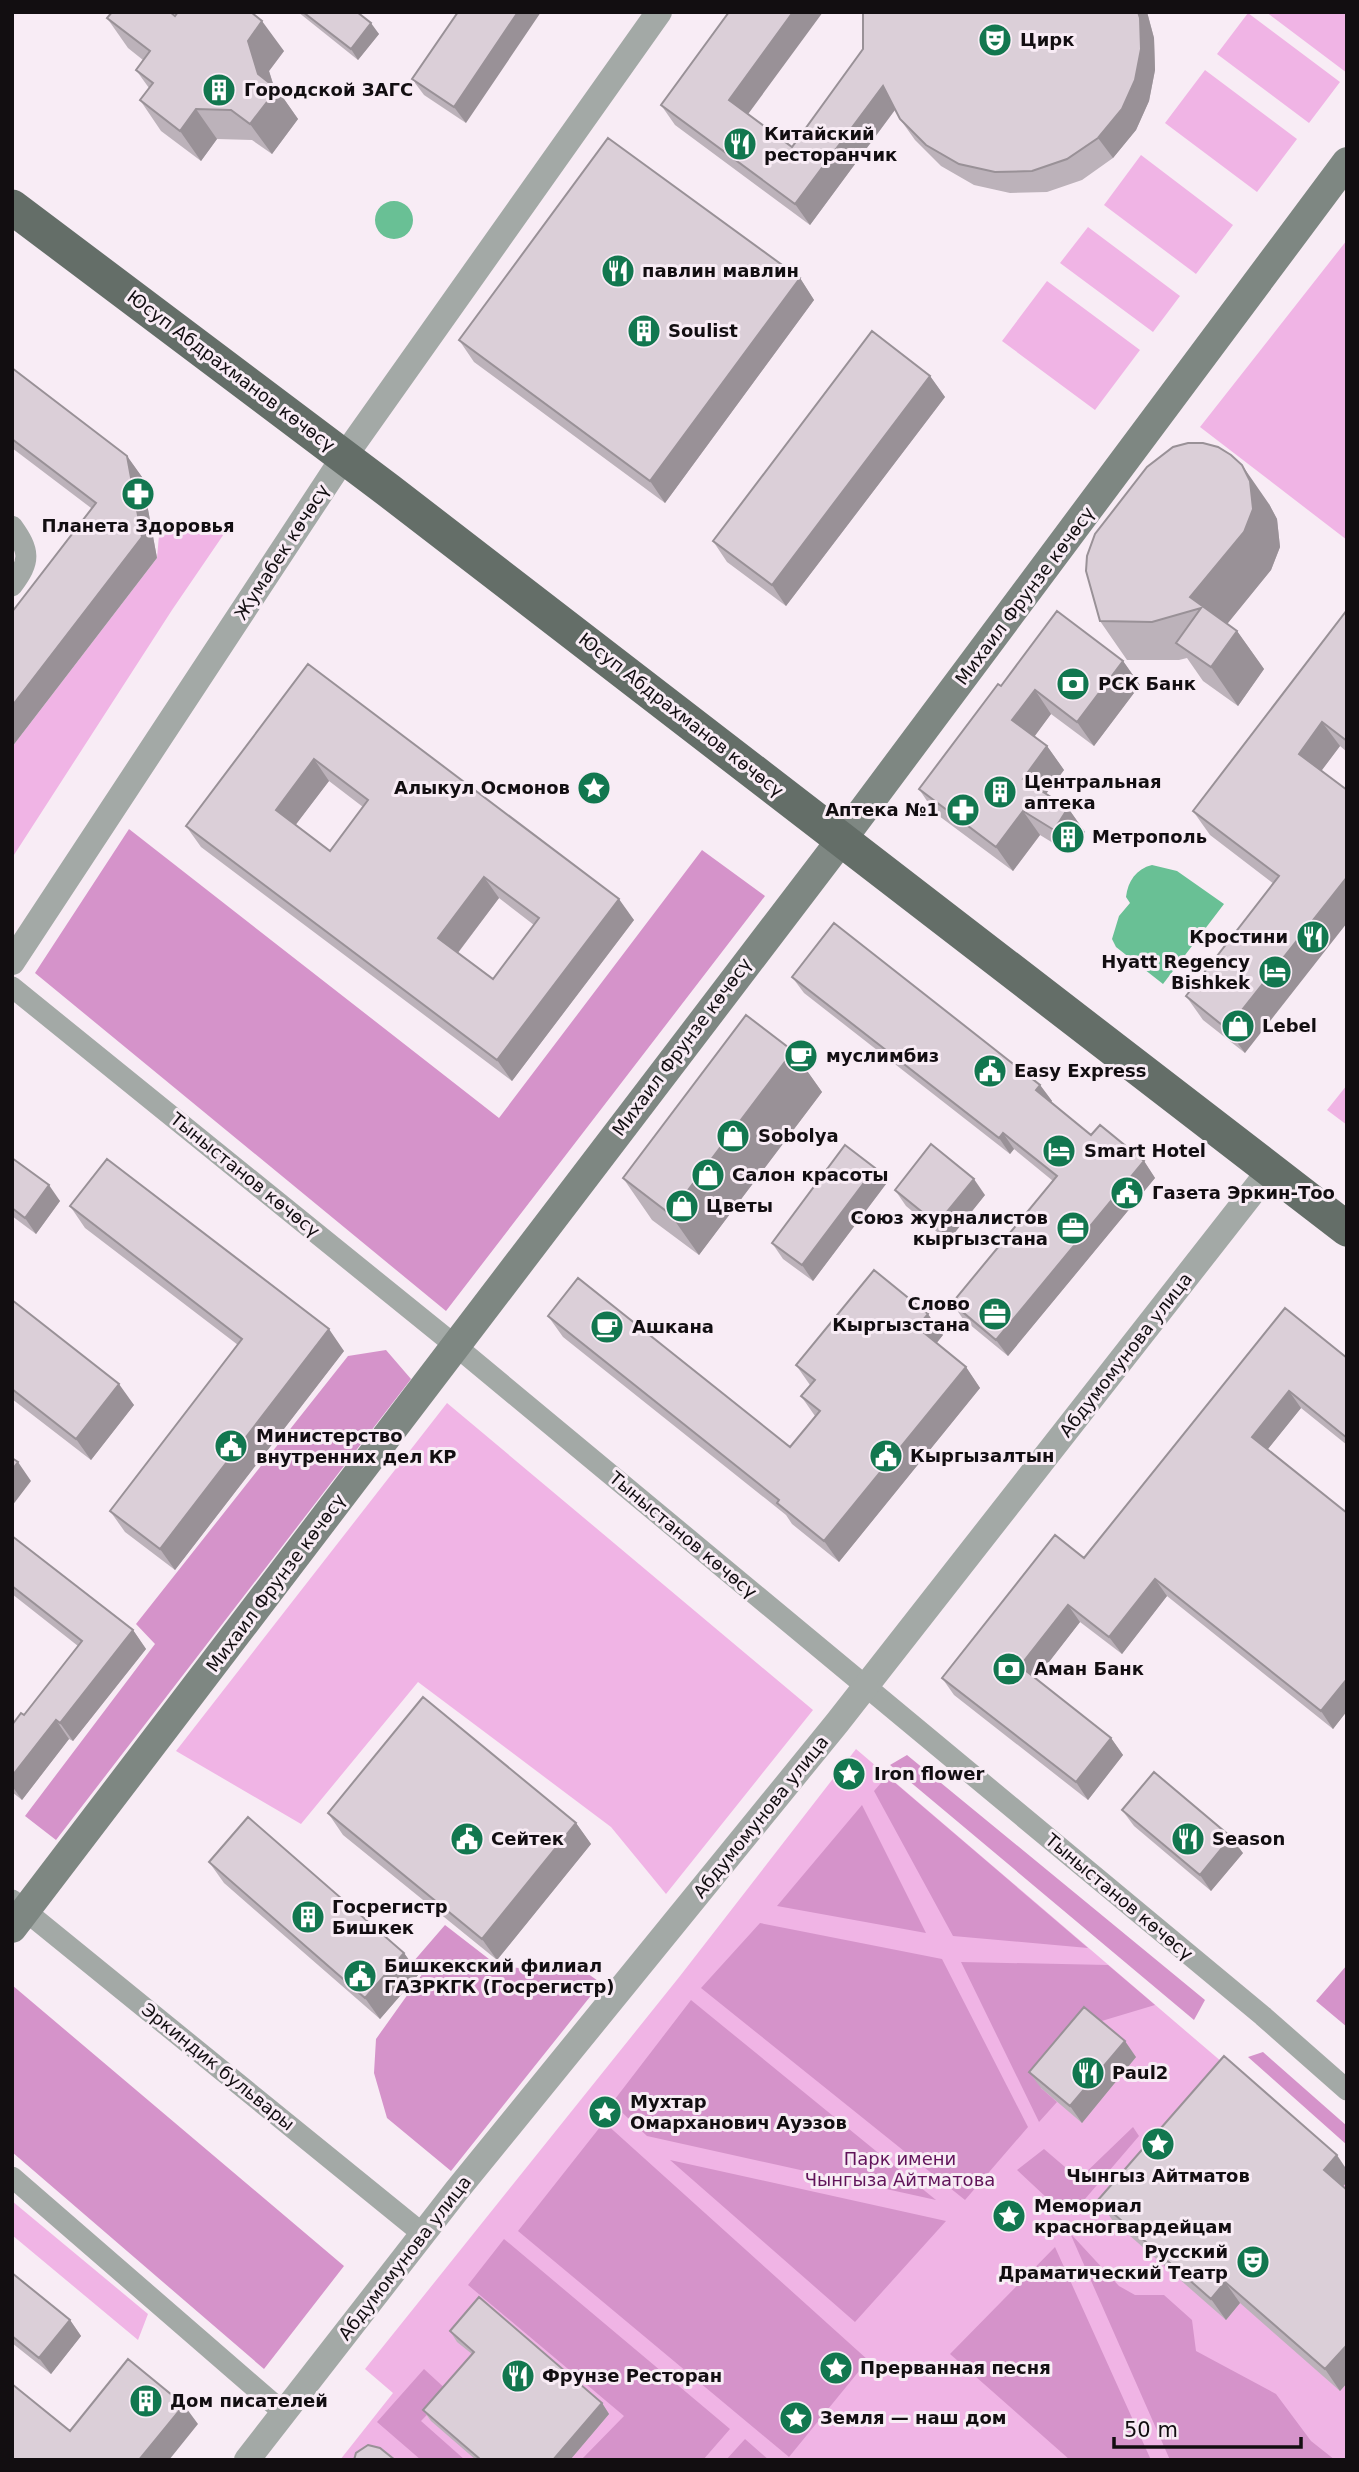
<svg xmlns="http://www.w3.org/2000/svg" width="1359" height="2472" font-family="'DejaVu Sans',sans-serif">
<rect width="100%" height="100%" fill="#f8ecf5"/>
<path fill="#f0b4e5" d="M1266 12H1347V73Z
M1248 13 1340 82 1309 123 1217 54Z
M1205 70 1297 139 1257 192 1165 123Z
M1141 155 1233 225 1196 274 1104 205Z
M1088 227 1180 296 1153 332 1060 263Z
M1347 240V540L1200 427Z
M1047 281 1140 350 1095 410 1002 341Z
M228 528 172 610 12 858V747L157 558 159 535Z
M1347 1085V1125L1327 1110Z
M447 1403 813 1710 666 1894 611 1827 418 1682 301 1824 176 1751Z
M856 1749 1347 2169V2460H340L393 2393 365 2369 680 1976Z
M12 2201 148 2314 138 2340 12 2235Z"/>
<path fill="#d593ca" d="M129 829 499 1118 702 850 765 896 446 1311 35 973Z
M386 1350 411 1379 56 1840 25 1816 155 1644 136 1624 348 1356Z
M907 1755 1205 2000 1194 2020 890 1765Z
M887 1776 1088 1948 953 1936 874 1791Z
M862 1805 926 1933 777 1906Z
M760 1923 942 1959 1028 2127 965 2200 701 1988Z
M445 1925 498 1966 541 1970 567 1959 601 1983 451 2171 387 2118 374 2073 376 2039 423 1973 413 1962Z
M961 1962 1108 1965 1155 2005 1095 2023 1041 2088 1057 2102 1039 2122Z
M1347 1965V2027L1316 2001Z
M12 1985 344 2266 264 2369 12 2152Z
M691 2000 936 2200 647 2136 612 2103Z
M1263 2052 1347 2126V2145L1248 2057Z
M604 2122 868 2360 789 2457 518 2231Z
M1133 2127 1139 2136 1079 2206 1063 2213 1017 2170 1044 2149 1079 2179Z
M670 2160 946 2221 855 2322Z
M1070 2233 1119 2286 1135 2295H1164L1192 2320 1196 2351 1276 2394 1311 2441 1335 2460H1170Z
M504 2239 730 2429 703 2460H581L624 2416 468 2285Z
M1055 2247 1151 2460H1070L950 2354Z
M424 2369 449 2392 421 2421 465 2460H421L377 2422Z
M745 2439 769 2460H726Z"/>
<path fill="#69c095" d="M375 220a19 19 0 1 1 38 0a19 19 0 1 1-38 0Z
M1152 865 1177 871 1224 904 1163 984 1116 947 1112 939 1119 916 1130 903 1126 897C1128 881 1136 869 1152 865Z"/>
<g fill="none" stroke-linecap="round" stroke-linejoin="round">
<path stroke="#a3a9a6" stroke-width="21" d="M12 526C30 551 31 561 12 586
M12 987 457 1347 1263 2016 1347 2090
M12 1900 423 2234
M12 2177 283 2412"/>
<path stroke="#a3a9a6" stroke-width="26" d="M12 962 344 457 659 12
M247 2460 457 2190 837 1723 1270 1170"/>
<path stroke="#7e8782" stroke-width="30" d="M12 1928 842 839 1347 162"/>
<path stroke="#646e68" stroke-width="35" d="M12 207 388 490 1347 1229"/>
</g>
<path fill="#bcb2ba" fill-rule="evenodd" d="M298 12H357L379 34 358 60Z
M458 12 466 123 424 95 412 79Z
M863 12H1147L1154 38 1155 70 1149 101 1136 130 1113 158 1082 180 1047 192 1010 193 974 185 941 166 915 140 900 119 895 110 810 225 675 125 661 105 748 114 792 147 863 49Z
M175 16 284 51 269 71 274 86 277 89 298 119 272 154 252 140 217 139 201 161 161 131 140 100 149 88 136 70 143 60 128 48 107 18Z
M800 278 814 300 665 503 474 362 459 340Z
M12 368 127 456 142 477 157 558 12 448Z
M930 376 945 397 786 606 727 562 713 541Z
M1269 504 1277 519 1280 547 1271 570 1227 624 1237 631 1264 669 1238 706 1203 681 1187 658 1179 660H1127L1100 621Z
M1347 610V752L1340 746 1321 771 1245 1053 1203 1020 1186 996 1274 884 1210 835 1193 811Z
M1123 661 1140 685 1094 746 1051 714 1034 736 1047 746 1064 770 1046 794 1068 808 1085 832 1071 854 1040 835 1013 871 935 813 919 789 1001 686Z
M308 664 634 920 512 1081 201 847 186 826ZM329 781 363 807 330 851 295 825ZM499 898 534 925 493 979 458 953Z
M792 977 1040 1085 1052 1101 1051 1102 1091 1135 1144 1161 1155 1178 1008 1356 963 1319 952 1303 1053 1181 1014 1149 1010 1154 804 993Z
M793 1051 822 1092 699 1255 652 1220 623 1178Z
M12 1158 60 1201 36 1234 12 1216Z
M875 1168 886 1184 813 1281 783 1259 772 1243Z
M895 1190 985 1195 948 1241 906 1206Z
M70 1206 344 1351 175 1570 125 1532 110 1511 238 1345 85 1228Z
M12 1300 134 1405 91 1460 12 1399Z
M1285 1308 1347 1358V1445L1301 1408 1267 1450 1347 1513V1711L1333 1729 1167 1596 1122 1654 1080 1622 1035 1679 1111 1738 1123 1755 1088 1800 954 1695 942 1678 1084 1558Z
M548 1316 790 1447 815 1416 801 1396 810 1385 796 1365 943 1335 936 1343 966 1367 980 1388 839 1562 792 1524 786 1515 563 1337Z
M12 1536 133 1630 146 1649 73 1741 69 1739 22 1800 12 1792V1725L24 1715 78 1646 12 1594Z
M1122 1810 1243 1853 1211 1891 1134 1826Z
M328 1813 576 1823 591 1844 497 1960 343 1835Z
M209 1862 404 1953 419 1974 380 2019 224 1883Z
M1136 2057 1082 2123 1041 2088 1029 2072Z
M1343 2186 1347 2190V2383L1340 2391 1240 2303 1226 2320 1113 2221 1098 2200Z
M12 2273 70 2320 81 2336 51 2374 12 2343Z
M450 2331 602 2403 609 2414 570 2460H476L431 2421 423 2410 472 2354 457 2342Z"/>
<path fill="#999197" d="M518 12H541L466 123 454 107Z
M793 12H823L743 121 729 100Z
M1138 12H1147L1154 38 1155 70 1149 101 1136 130 1113 158 1098 138Z
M262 21 284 51 269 71 275 91 277 89 298 119 272 154 250 124 258 74 248 41Z
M371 23 379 34 358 60 351 49Z
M883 86 897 107 810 225 795 204Z
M196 109 217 139 201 161 180 131Z
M800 278 814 300 665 503 650 481Z
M930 376 945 397 786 606 772 585Z
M127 456 142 477 157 558 12 747V706Z
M1242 465 1269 504 1277 519 1280 547 1271 570 1219 634 1201 608 1190 597Z
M1237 631 1264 669 1238 706 1211 667Z
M1123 661 1140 685 1094 746 1077 722Z
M1035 690 1051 714 1029 744 1012 720Z
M1322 722 1340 746 1316 778 1299 754Z
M1047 746 1064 770 1039 803 1023 779Z
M314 759 329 781 291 831 276 810Z
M1068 808 1085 832 1071 854 1054 830Z
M1023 811 1040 835 1013 871 996 847Z
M484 877 499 898 453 959 438 938Z
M1347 877V923L1245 1053 1227 1029Z
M619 899 634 920 512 1081 497 1060Z
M793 1051 822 1092 699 1255 670 1214Z
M1040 1085 1052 1101 1047 1107 1036 1090Z
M1003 1133 1014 1149 1010 1154 999 1138Z
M1144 1161 1155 1178 1008 1356 996 1340Z
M875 1168 886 1184 813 1281 802 1265Z
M974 1179 985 1195 948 1241 937 1224Z
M49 1185 60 1201 36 1234 25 1218Z
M928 1314 943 1335 932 1349 917 1327Z
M329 1329 344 1351 175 1570 160 1549Z
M966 1367 980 1388 839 1562 824 1541Z
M119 1384 134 1405 91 1460 76 1439Z
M1289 1391 1301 1408 1264 1454 1252 1437Z
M18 1462 31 1481 12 1506V1470Z
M1155 1579 1167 1596 1122 1654 1109 1637Z
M1068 1605 1080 1622 1032 1684 1020 1666Z
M133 1630 146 1649 73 1741 60 1723Z
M1347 1679V1711L1333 1729 1321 1711Z
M56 1720 69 1739 22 1800 12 1786V1776Z
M1111 1738 1123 1755 1088 1800 1076 1782Z
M576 1823 591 1844 497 1960 482 1939Z
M1231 1837 1243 1853 1211 1891 1200 1875Z
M404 1953 419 1974 380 2019 365 1998Z
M1125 2041 1136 2057 1082 2123 1070 2106Z
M1337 2155 1347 2170V2182L1339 2191 1324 2170Z
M1225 2282 1240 2303 1226 2320 1211 2299Z
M70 2320 81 2336 51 2374 39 2358Z
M1347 2345V2383L1340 2391 1325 2369Z
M602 2403 609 2414 570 2460H553Z
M184 2405 198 2424 169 2460H139Z"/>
<path fill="#dbcfd8" stroke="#999197" stroke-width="2" fill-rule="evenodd" d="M112 12H170L175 16 178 12H251L262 21 248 41 258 74 277 89 250 124 231 110 196 109 180 131 140 100 153 83 136 70 150 51 107 18Z
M303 12H357L371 23 351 49Z
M458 12H518L454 107 412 79Z
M729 12H793L729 100 792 147 863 49V12H1138L1140 18 1141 49 1135 80 1122 109 1098 138 1067 159 1032 171 995 172 959 164 926 145 900 119 883 86 795 204 661 105Z
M608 138 800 278 650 481 459 340Z
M872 331 930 376 772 585 713 541Z
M12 368 127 456 142 537 12 706V612L96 503 12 439Z
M1188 443H1203L1218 447 1231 455 1242 465 1250 481 1253 509 1244 532 1190 597 1237 631 1211 667 1176 643 1201 608 1152 622 1100 621 1086 571 1087 556 1095 534 1147 467 1173 447Z
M1347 610V741L1322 722 1299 754 1347 790V877L1227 1029 1186 996 1279 876 1193 811Z
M1057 611 1123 661 1077 722 1035 690 1012 720 1047 746 1023 779 1068 808 1054 830 1023 811 996 847 919 789 998 684 1001 686Z
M308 664 619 899 497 1060 186 826ZM314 759 368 800 330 851 276 810ZM484 877 539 918 493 979 438 938Z
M834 923 1040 1085 1036 1090 1091 1135 1100 1125 1144 1161 996 1340 952 1303 1057 1176 1003 1133 999 1138 792 977Z
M746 1015 793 1051 670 1214 623 1178Z
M931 1144 974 1179 937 1224 895 1190Z
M845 1145 875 1168 802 1265 772 1243Z
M12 1158 49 1185 25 1218 12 1208Z
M107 1159 329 1329 160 1549 110 1511 242 1339 70 1206Z
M874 1270 928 1314 917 1327 966 1367 824 1541 777 1503 779 1500 548 1316 578 1278 790 1447 820 1411 801 1396 815 1380 796 1365Z
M12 1300 119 1384 76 1439 12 1389Z
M1285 1308 1347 1358V1438L1289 1391 1252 1437 1347 1513V1679L1321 1711 1155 1579 1109 1637 1068 1605 1020 1666 1111 1738 1076 1782 942 1678 1055 1535 1084 1558Z
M12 1458 18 1462 12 1470Z
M12 1536 133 1630 60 1723 56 1720 12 1776V1725L21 1713 24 1715 82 1641 12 1586Z
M423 1697 576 1823 482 1939 328 1813Z
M1154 1772 1231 1837 1200 1875 1122 1810Z
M248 1817 404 1953 365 1998 209 1862Z
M1084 2007 1125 2041 1070 2106 1029 2072Z
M1224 2056 1337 2155 1324 2170 1347 2190V2345L1325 2369 1225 2282 1211 2299 1098 2200Z
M12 2273 70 2320 39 2358 12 2336Z
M479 2297 602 2403 553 2460H481L423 2410 474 2352 450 2331Z
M128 2359 184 2405 139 2460H12V2384L70 2431Z
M368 2445 380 2448 395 2460H354L356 2453Z"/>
<defs>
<symbol id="theatre-disc" viewBox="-11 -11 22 22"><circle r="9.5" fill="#12774f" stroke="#f8ecf5"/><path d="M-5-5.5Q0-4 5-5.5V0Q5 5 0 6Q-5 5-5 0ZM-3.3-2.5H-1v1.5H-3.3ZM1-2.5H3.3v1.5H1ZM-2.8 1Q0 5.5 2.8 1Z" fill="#fff"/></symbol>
<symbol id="building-disc" viewBox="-11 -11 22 22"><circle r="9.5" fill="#12774f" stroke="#f8ecf5"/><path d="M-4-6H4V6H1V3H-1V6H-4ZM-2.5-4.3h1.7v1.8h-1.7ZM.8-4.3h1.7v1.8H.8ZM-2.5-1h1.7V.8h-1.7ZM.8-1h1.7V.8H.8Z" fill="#fff"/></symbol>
<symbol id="restaurant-disc" viewBox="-11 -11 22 22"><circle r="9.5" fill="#12774f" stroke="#f8ecf5"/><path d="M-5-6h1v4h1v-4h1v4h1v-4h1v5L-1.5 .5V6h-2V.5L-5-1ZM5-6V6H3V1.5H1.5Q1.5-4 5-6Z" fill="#fff"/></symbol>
<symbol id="pharmacy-disc" viewBox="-11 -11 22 22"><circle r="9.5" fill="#12774f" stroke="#f8ecf5"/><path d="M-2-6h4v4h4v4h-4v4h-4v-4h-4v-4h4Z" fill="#fff"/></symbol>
<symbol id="bank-disc" viewBox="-11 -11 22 22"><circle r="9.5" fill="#12774f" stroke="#f8ecf5"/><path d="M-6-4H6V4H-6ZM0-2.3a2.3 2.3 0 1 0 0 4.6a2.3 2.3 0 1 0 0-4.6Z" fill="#fff"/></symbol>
<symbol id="sight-disc" viewBox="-11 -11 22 22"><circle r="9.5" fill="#12774f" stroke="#f8ecf5"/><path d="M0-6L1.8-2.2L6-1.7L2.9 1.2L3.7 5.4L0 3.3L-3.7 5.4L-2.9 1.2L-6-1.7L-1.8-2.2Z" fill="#fff"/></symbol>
<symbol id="hotel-disc" viewBox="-11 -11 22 22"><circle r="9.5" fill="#12774f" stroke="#f8ecf5"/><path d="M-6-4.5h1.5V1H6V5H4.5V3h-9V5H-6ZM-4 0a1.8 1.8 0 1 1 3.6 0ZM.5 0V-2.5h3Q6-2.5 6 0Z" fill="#fff"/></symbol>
<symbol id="shop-disc" viewBox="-11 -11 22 22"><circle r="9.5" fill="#12774f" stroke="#f8ecf5"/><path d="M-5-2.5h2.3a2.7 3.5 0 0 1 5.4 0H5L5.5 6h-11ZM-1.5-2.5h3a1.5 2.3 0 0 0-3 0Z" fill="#fff"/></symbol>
<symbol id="cafe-disc" viewBox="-11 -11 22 22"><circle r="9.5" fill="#12774f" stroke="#f8ecf5"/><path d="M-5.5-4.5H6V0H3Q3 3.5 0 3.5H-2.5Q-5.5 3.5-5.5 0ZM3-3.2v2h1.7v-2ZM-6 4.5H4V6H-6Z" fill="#fff"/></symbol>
<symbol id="civic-disc" viewBox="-11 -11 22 22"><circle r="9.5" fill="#12774f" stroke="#f8ecf5"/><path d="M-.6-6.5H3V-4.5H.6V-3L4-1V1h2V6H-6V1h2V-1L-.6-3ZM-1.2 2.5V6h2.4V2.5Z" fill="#fff"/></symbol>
<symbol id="office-disc" viewBox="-11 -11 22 22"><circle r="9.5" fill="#12774f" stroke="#f8ecf5"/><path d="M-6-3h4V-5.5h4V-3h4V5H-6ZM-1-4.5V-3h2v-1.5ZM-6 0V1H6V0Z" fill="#fff"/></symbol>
</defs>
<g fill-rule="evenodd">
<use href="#theatre-disc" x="976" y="21" width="38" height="38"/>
<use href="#building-disc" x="200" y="71" width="38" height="38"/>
<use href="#restaurant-disc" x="721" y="125" width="38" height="38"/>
<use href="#restaurant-disc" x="599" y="252" width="38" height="38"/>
<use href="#building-disc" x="625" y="312" width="38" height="38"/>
<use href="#pharmacy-disc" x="119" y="475" width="38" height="38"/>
<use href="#bank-disc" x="1054" y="665" width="38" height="38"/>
<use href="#sight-disc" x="575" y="769" width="38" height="38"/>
<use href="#building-disc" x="981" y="773" width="38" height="38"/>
<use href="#pharmacy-disc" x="944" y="791" width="38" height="38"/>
<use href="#building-disc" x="1049" y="818" width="38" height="38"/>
<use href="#restaurant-disc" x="1294" y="918" width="38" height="38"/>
<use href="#hotel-disc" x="1256" y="953" width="38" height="38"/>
<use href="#shop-disc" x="1219" y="1007" width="38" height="38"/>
<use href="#cafe-disc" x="782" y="1037" width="38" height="38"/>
<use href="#civic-disc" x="971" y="1052" width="38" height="38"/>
<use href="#shop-disc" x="714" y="1117" width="38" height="38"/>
<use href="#hotel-disc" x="1040" y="1132" width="38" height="38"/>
<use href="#shop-disc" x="689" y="1156" width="38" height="38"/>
<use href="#civic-disc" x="1108" y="1174" width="38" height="38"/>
<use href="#shop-disc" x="663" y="1187" width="38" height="38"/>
<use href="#office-disc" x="1054" y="1209" width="38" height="38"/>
<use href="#office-disc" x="976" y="1295" width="38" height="38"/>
<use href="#cafe-disc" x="588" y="1308" width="38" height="38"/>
<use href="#civic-disc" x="212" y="1427" width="38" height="38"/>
<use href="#civic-disc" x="867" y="1437" width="38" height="38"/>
<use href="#bank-disc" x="990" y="1650" width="38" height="38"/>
<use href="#sight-disc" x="830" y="1755" width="38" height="38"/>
<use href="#civic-disc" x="448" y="1820" width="38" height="38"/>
<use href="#restaurant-disc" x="1169" y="1820" width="38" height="38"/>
<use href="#building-disc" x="289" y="1898" width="38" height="38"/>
<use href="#civic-disc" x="341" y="1957" width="38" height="38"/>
<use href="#restaurant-disc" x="1069" y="2054" width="38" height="38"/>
<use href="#sight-disc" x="586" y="2093" width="38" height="38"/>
<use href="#sight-disc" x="1139" y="2125" width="38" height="38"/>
<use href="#sight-disc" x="990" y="2197" width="38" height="38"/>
<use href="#theatre-disc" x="1234" y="2243" width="38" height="38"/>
<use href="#sight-disc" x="817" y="2349" width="38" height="38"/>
<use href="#restaurant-disc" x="499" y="2357" width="38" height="38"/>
<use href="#building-disc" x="127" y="2382" width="38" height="38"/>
<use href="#sight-disc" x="777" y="2399" width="38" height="38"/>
</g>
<g text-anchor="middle" stroke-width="6" stroke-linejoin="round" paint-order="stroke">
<g font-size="18" font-weight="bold" fill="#120e11" stroke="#f8ecf5" text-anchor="start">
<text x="1020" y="46">Цирк</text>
<text x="244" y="96">Городской ЗАГС</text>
<text x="764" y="140">Китайский<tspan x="764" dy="21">ресторанчик</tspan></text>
<text x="642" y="277">павлин мавлин</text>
<text x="668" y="337">Soulist</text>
<text x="138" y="532" text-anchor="middle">Планета Здоровья</text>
<text x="1098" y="690">РСК Банк</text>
<text x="1024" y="788">Центральная<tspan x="1024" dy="21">аптека</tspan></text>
<text x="570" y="794" text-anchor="end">Алыкул Осмонов</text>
<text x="939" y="816" text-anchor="end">Аптека №1</text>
<text x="1092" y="843">Метрополь</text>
<text x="1288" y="943" text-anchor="end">Кростини</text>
<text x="1250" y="968" text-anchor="end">Hyatt Regency<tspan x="1250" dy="21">Bishkek</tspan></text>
<text x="1262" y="1032">Lebel</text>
<text x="826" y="1062">муслимбиз</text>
<text x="1014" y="1077">Easy Express</text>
<text x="758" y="1142">Sobolya</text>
<text x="1084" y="1157">Smart Hotel</text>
<text x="732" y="1181">Салон красоты</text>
<text x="1152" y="1199">Газета Эркин-Тоо</text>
<text x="706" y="1212">Цветы</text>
<text x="1048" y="1224" text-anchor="end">Союз журналистов<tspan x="1048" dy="21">кыргызстана</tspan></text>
<text x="970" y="1310" text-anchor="end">Слово<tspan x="970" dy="21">Кыргызстана</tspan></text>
<text x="632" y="1333">Ашкана</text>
<text x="256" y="1442">Министерство<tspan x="256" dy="21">внутренних дел КР</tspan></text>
<text x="910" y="1462">Кыргызалтын</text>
<text x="1034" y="1675">Аман Банк</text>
<text x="874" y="1780">Iron flower</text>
<text x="491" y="1845">Сейтек</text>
<text x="1212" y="1845">Season</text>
<text x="332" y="1913">Госрегистр<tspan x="332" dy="21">Бишкек</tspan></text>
<text x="384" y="1972">Бишкекский филиал<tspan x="384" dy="21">ГАЗРКГК (Госрегистр)</tspan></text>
<text x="1112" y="2079">Paul2</text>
<text x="630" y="2108">Мухтар<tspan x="630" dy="21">Омарханович Ауэзов</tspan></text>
<text x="1158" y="2182" text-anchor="middle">Чынгыз Айтматов</text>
<text x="1034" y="2212">Мемориал<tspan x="1034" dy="21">красногвардейцам</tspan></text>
<text x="1228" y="2258" text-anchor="end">Русский<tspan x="1228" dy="21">Драматический Театр</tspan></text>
<text x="860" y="2374">Прерванная песня</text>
<text x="542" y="2382">Фрунзе Ресторан</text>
<text x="170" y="2407">Дом писателей</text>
<text x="820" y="2424">Земля — наш дом</text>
</g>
<g font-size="18" fill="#120e11" stroke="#f8ecf5">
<text transform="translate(231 371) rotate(37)" y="6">Юсуп Абдрахманов көчөсү</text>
<text transform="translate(282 552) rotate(-57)" y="6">Жумабек көчөсү</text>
<text transform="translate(1025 596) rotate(-53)" y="6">Михаил Фрунзе көчөсү</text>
<text transform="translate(681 715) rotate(38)" y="6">Юсуп Абдрахманов көчөсү</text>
<text transform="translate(682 1047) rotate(-53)" y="6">Михаил Фрунзе көчөсү</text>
<text transform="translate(245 1175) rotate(39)" y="6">Тыныстанов көчөсү</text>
<text transform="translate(1126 1355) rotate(-52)" y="6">Абдумомунова улица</text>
<text transform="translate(683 1535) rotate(40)" y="6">Тыныстанов көчөсү</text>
<text transform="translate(276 1583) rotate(-53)" y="6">Михаил Фрунзе көчөсү</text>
<text transform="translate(761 1817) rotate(-51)" y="6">Абдумомунова улица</text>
<text transform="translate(1119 1897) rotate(40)" y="6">Тыныстанов көчөсү</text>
<text transform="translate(218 2067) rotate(39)" y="6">Эркиндик бульвары</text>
<text transform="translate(405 2258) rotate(-52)" y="6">Абдумомунова улица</text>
</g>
<g font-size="18" fill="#601359" stroke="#f8ecf5">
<text x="900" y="2165">Парк имени<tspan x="900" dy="21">Чынгыза Айтматова</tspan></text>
</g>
</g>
<rect width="1359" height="2472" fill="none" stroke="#120e11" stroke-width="28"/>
<path d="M1114 2437v10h187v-10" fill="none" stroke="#120e11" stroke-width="3.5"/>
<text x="1124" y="2437" font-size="21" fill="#120e11" stroke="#f8ecf5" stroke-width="5" paint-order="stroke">50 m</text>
</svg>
